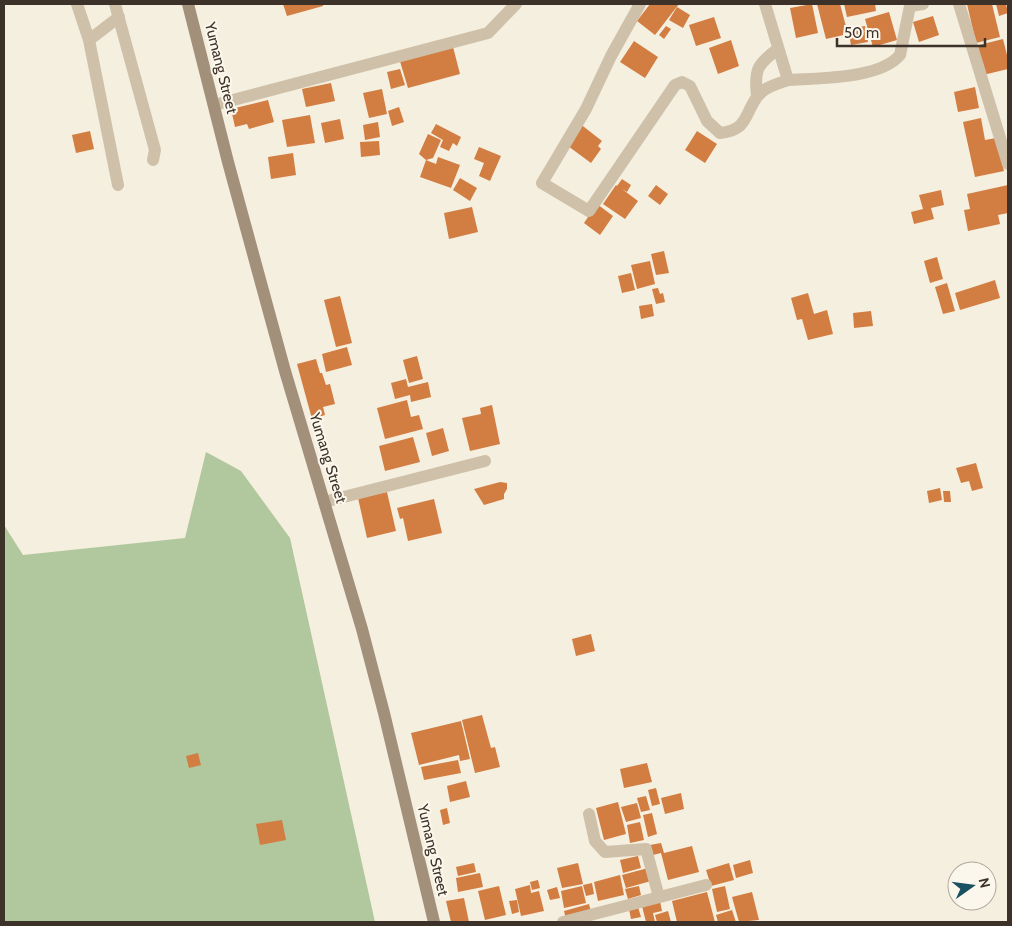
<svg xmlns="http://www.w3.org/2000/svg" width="1012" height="926" font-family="Cabin,sans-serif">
<rect width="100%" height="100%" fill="#f5efdf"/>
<path fill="#b1c79d" d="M206 452 241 471 290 538 375 922H4V525L23 555 185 538Z"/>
<path fill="#d27d41" d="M283 4H323V6L287 16Z
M650 4H679L655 35 637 21Z
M812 4 818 33 796 38 790 8Z
M817 4H840L848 34 826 39Z
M844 4H875L876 11 847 17Z
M967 4H992L1000 37 976 43Z
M996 4H1006L1008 13 999 16Z
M677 7 690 15 683 28 669 20Z
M889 12 897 40 873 47 865 19Z
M933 16 939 35 919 42 913 22Z
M714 17 721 38 696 46 689 25Z
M666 26 671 29 664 39 659 35Z
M865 26 868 42 851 45 848 29Z
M1003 39 1008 59V69L983 75 975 46Z
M731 40 739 66 718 74 709 48Z
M634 41 658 57 645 78 620 62Z
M452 43 460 74 408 88 399 58Z
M400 69 405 85 391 89 387 72Z
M331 83 335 101 306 107 302 89Z
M975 87 979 108 958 112 954 92Z
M382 89 387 114 369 118 363 93Z
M268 100 274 122 249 129 247 124 235 127 231 109Z
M399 107 404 122 392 126 388 111Z
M310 115 315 143 287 147 282 120Z
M981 118 985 140 996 138 1004 171 975 177 963 122Z
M340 119 344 139 325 143 321 123Z
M378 122 380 137 365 140 363 125Z
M579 123 602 141 598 146 601 149 591 163 568 146Z
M436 124 461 137 457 146 453 143 449 151 440 147 443 140 431 133Z
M90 131 94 149 76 153 72 135Z
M697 131 717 144 705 163 685 150Z
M428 134 441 140 433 158 426 160 419 154Z
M379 141 380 155 361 157 360 142Z
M479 147 501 156 490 181 479 176 484 163 474 159Z
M293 153 296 175 271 179 268 157Z
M438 157 460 165 451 188 420 177 426 160 436 164Z
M460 178 477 188 470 201 453 190Z
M622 179 631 185 627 192 622 189 638 201 625 219 603 204 616 185 617 186Z
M656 185 668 194 660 205 648 196Z
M1008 185V213L998 215 1000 224 968 231 964 210 970 209 967 194Z
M941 190 944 205 931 208 934 219 914 224 911 212 923 209 919 195Z
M597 204 613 216 600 235 584 223Z
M472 207 478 232 449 239 444 213Z
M664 251 669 273 656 275 651 254Z
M937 257 943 279 930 283 924 261Z
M650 261 655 284 637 289 631 265Z
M631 273 635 290 622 293 618 276Z
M995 280 1000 298 960 310 955 293Z
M947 283 955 311 943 314 935 287Z
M658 288 660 294 663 293 665 302 656 304 652 289Z
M808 293 814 314 827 310 833 334 808 340 802 319 797 320 791 298Z
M340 296 352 343 336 347 324 300Z
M652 304 654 316 641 319 639 306Z
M871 311 873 326 854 328 853 313Z
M347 347 352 365 326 372 322 354Z
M417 356 423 379 409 383 403 360Z
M316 359 320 373H322L326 385 330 384 335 404 323 407 325 415 312 419 297 364Z
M406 379 408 387 428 382 431 397 411 402 410 395 395 399 391 383Z
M407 400 411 417 419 415 423 429 385 439 377 408Z
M492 405 500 444 470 451 462 418 481 414 480 408Z
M443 428 449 451 432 456 426 433Z
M413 437 420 462 385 471 379 446Z
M976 463 983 488 972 491 969 481 961 483 956 468Z
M500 482 507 483V489L504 494V499L484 505 474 489Z
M940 488 942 500 929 503 927 491Z
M943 491H950L951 502H944Z
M387 492 396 531 367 538 358 498Z
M434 499 442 533 408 541 403 518 400 519 397 508Z
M591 634 595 651 576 656 572 639Z
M482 715 491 748 495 747 500 767 475 773 462 720Z
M461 721 470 759 460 761 459 755 419 765 411 733Z
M198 753 201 765 189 768 186 756Z
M458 760 461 773 424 780 421 767Z
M647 763 652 782 624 788 620 769Z
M466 781 470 797 450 802 447 786Z
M656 788 660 804 652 806 648 790Z
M681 793 684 809 665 814 661 798Z
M646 796 650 810 641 812 637 798Z
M618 802 626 834 604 840 596 808Z
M637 803 641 818 626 822 621 807Z
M447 808 450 823 443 825 440 810Z
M652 813 657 834 648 837 643 815Z
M282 820 286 840 260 845 256 824Z
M640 822 644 840 630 843 627 825Z
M661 843 664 853 692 846 699 872 668 880 661 853 653 855 650 845Z
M638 856 641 868 623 873 620 860Z
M750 860 753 873 736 878 733 865Z
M474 863 476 872 458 876 456 867Z
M578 863 583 884 562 888 557 868Z
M729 863 734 880 711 886 706 870Z
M648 868 651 881 626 888 622 875Z
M480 873 483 887 458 892 456 878Z
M620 875 624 895 598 901 594 882Z
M538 880 540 888 532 890 530 882Z
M592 883 594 894 586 896 583 885Z
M530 885 531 893 539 891 544 911 521 916 515 889Z
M499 886 506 915 485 920 478 891Z
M582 886 586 903 564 908 561 891Z
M639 886 641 895 628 899 625 889Z
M725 886 730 909 717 912 712 889Z
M557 887 560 898 550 900 547 890Z
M707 892 715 922H677L672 901Z
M752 892 759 920 739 922 732 897Z
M464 898 469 922H451L446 901Z
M517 900 519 912 512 914 509 901Z
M660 901 662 911 653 913 655 922H646L642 906Z
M589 904 591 912 566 919 564 911Z
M638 907 641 917 631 919 629 909Z
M732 910 736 922H718L716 915Z
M668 911 671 922H657L655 915Z"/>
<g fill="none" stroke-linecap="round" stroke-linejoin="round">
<path stroke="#cfc1a9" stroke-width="12" d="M77 4 89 40 118 185
M115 4 155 150 153 160
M640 4 611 56 586 109 542 183 589 211 675 85 682 82 690 86 707 121 720 133C748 130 744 115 757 97 764 87 777 84 788 80
M765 4 788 80C819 78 880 79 900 55L910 6 923 4
M959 4 1008 164
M89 40 119 17
M757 96C754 70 757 64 778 49
M214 105 488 33 516 4
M324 502 485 461
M589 814 595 841 605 852 646 849 659 897
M563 922 706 885"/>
<path stroke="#a3907a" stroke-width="12" d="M188 4 228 162 285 371 362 629 384 713 434 922"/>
</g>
<g text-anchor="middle" stroke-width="4" stroke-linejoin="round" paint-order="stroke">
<g font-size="15" fill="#3c3229" stroke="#fcf7ec">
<text transform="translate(221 68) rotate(76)" y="5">Yumang Street</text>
<text transform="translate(328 458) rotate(73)" y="5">Yumang Street</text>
<text transform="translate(433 850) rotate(77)" y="5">Yumang Street</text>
</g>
</g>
<rect width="1012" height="926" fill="none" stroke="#3c3229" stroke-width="10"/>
<g transform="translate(972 886) rotate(76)"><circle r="24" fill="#fcf7ec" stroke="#afa89e"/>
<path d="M0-4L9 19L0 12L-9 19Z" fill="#1a5162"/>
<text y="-8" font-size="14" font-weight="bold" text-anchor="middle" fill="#3c3229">N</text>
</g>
<path d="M837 38v8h148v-8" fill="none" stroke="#3c3229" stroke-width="2.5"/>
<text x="844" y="38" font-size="15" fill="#3c3229" stroke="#fcf7ec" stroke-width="4" paint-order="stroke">50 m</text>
</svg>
